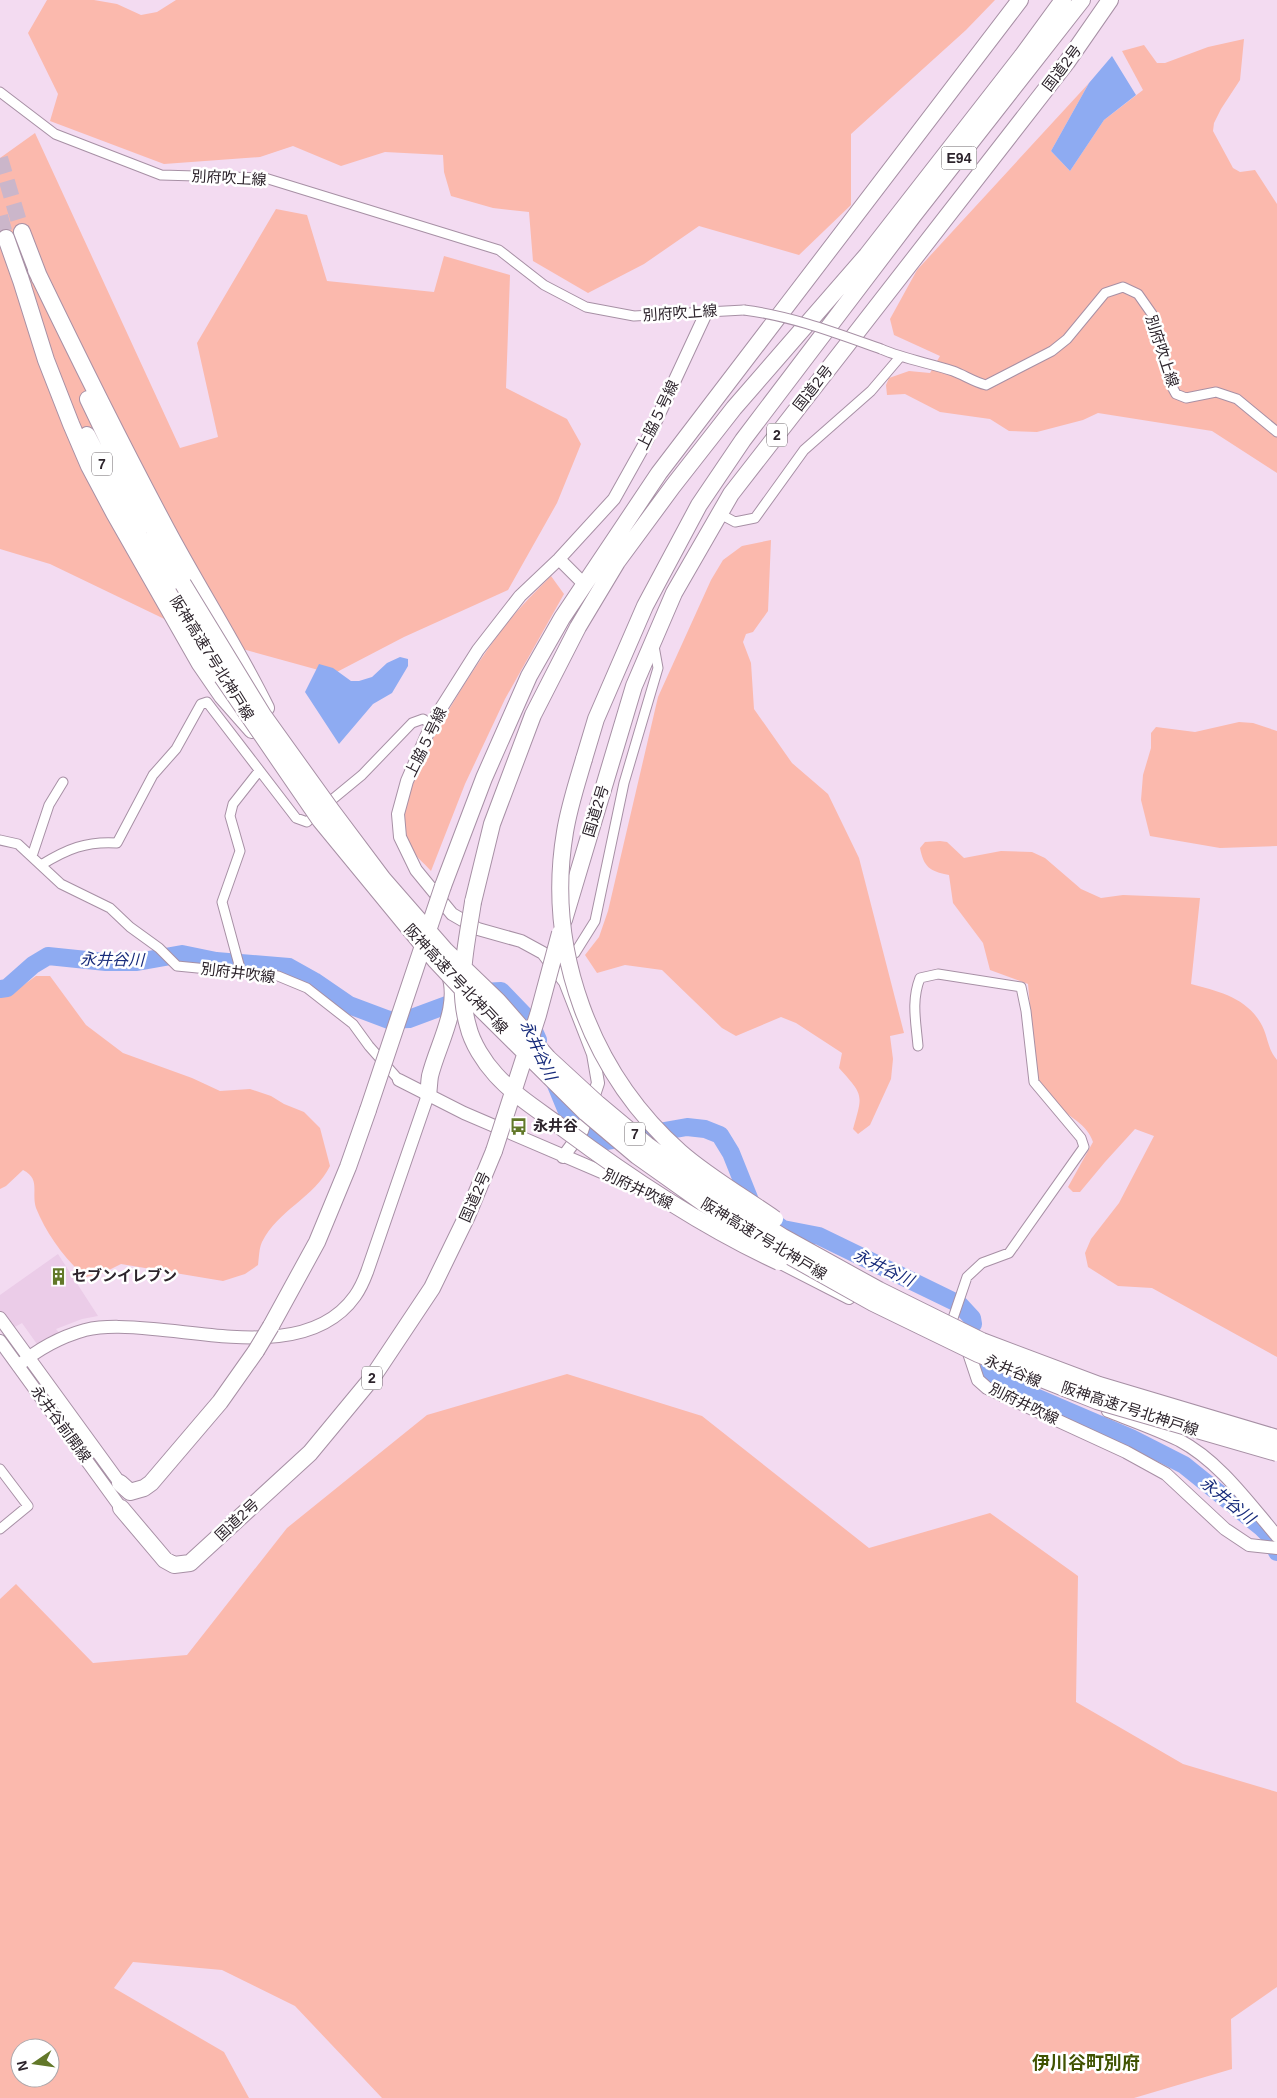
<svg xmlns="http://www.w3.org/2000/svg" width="1277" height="2098" font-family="Arial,'Noto Sans JP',sans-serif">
<rect width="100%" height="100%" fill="#f3dbf1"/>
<path fill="#ebcce8" d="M58 1254 98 1316 82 1319 56 1329 60 1334 40 1344H37L22 1323 13 1328 0 1311V1295Z"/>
<path fill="#fbb9ad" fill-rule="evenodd" d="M47 0H94L117 4 141 15 157 12 176 0H995L966 30 851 134V205L799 255 699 226 644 264 588 293 533 261 529 212 493 208 451 196 444 172 443 155 385 152 341 166 293 146 260 157 164 164 50 121 58 94 28 33Z
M1244 39 1240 80 1221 109 1214 123 1213 131 1233 168 1240 172 1255 170 1277 204V473L1212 431 1098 413 1083 420 1037 432 1009 431 990 419 940 412 905 394 887 395 886 385 889 378 909 371 930 373 940 356 894 335 890 319 917 270 1089 83 1051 151 1070 171 1104 120 1143 90 1122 51 1144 45 1157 63H1165L1208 47Z
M35 133 180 448 218 437 197 343 276 209 307 215 327 281 434 292 444 256 510 275 506 388 567 419 581 444 557 503 508 590 404 637 333 674 206 639 50 564 0 549V158Z
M771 540 768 611 753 632 746 634 743 642 751 663 754 709 792 763 828 794 859 858 904 1033 890 1036 893 1059 891 1079 870 1125 858 1134 853 1129C863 1094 864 1096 839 1068L842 1053 796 1023 781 1017 736 1036 722 1028 662 970 625 965 597 973 585 955 599 937 608 911 658 697 711 580 723 560 742 546Z
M551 576 564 594 505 699 465 784 431 871C424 863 413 854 408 845 384 798 475 665 504 627 518 609 535 592 551 576Z
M1239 722 1253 723 1277 731V846L1220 848 1150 836 1141 800 1143 775 1151 748V733L1156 727 1195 732Z
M940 841 947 842 964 858 1001 851 1032 852 1045 858 1081 889 1101 898 1123 895 1200 898 1191 984C1217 991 1245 997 1260 1022 1268 1034 1267 1049 1277 1060V1357L1152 1288 1118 1286 1088 1267 1085 1253 1091 1239 1119 1203 1154 1136 1135 1129 1105 1162 1080 1192H1073L1068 1187 1093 1142C1087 1124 1070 1118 1058 1106 1048 1096 1040 1085 1036 1073L1028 984 990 970 983 943 953 903 949 875C929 871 924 867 920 848L925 842Z
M36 976H50L86 1025 123 1053 192 1078 220 1091 250 1089 271 1096 284 1104 304 1112 320 1128 330 1166C315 1197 278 1210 262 1242 259 1248 259 1258 258 1265L245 1274 223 1281 121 1264 101 1274 86 1277C65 1260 46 1233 36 1208 31 1192 41 1179 23 1170L6 1186 0 1189V995L18 989Z
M567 1374 702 1416 869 1548 990 1513 1078 1576 1076 1702 1183 1764 1277 1792V1987L1231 2019 1232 2069 1134 2098H382L295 2006 222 1970 133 1962 114 1988 224 2052 249 2098H0V1599L16 1584 93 1663 187 1655 287 1528 427 1415ZM20 2048H50V2078H20Z"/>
<path fill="#8eabf2" d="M1112 56 1136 95 1104 120 1070 171 1051 151 1089 83Z
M400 657 408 659V666L392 693 373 704 339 744 305 692 319 664 333 668 351 681H359L372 677 387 663Z"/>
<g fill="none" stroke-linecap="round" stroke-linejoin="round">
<path stroke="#8eabf2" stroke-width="18" d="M0 989 7 988 33 965 48 956 106 962H137L182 954 216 961 289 967 314 981 349 1005 389 1020 409 1019 482 992 501 991 529 1020 538 1040
M554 1080 573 1126 596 1143 687 1127 705 1129 720 1135 731 1153 753 1208 783 1229 819 1236 959 1304 972 1318 973 1324
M984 1366 986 1376 1131 1438 1184 1465 1261 1527 1271 1537 1277 1552"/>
<path stroke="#cbb6ca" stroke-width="16" stroke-dasharray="16 8" stroke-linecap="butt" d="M0 158 22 232
M0 216 6 238"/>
<defs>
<path id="street" d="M0 92 55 134 161 175 265 178 499 250 544 285 586 307 634 316 744 310
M881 349C904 359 929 363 953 371 964 375 974 382 986 385L1052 351 1067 339 1105 293 1123 287 1138 294 1152 314 1170 383 1176 394 1186 398 1216 392 1237 399 1277 432
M720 514 735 522 755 518 804 450 871 391 900 357
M328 803 362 775 412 723 423 719 431 724
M0 840 18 844 61 884 110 908 130 927 159 948 177 966 278 976 307 988 353 1024 369 1046 399 1080
M32 856 49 805 63 782
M41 865C67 849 86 841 117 843L153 775 176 749 201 704 207 702 296 818 307 822 318 812
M566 959 575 953 595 921 624 783 658 668 654 646
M241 972 222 902 240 851 230 816 233 804 259 771
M918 1046C916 1022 911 1001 920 978L938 974 1021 987 1026 1011 1034 1082 1081 1138 1084 1147 1009 1253 982 1263 967 1277 950 1327
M0 1469 28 1506 0 1529"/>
<path id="secondary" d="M559 559 584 584
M399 1080 464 1113 639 1188
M563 1157 582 1131 598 1083 593 1054 565 982 543 953 521 941 478 929 452 914 416 870 400 837 398 814 407 781 433 721 478 650 520 596 559 559 614 499 647 440 707 311
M771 1258 849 1298
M0 1318 120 1483
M0 1341 121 1508
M969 1353 978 1380 987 1388 1126 1452 1166 1474 1225 1529 1249 1545 1277 1548
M18 1366C38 1349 60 1337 85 1330 106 1325 131 1327 153 1329 216 1334 312 1357 355 1296 360 1289 364 1280 367 1272L428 1095
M1108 1411C1131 1420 1156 1429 1179 1440 1219 1461 1248 1502 1277 1536"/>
<path id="highway" d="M22 232 40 279
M6 238 23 286
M36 270C78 357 121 444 167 530 199 590 236 647 266 708
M20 277 46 360 71 424 89 466 114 513 200 664 222 696 252 730
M88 399 125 476 183 584
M87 435 139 536 222 677
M584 759 596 719 645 606 699 505 743 440 913 216 1082 0
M443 886 484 778 529 676 562 618 659 473 1020 0
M473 902 492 824 533 715 578 627 617 562 673 486 734 408 867 255 1022 56 1063 0
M564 920 634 686 674 593 731 494 1067 62 1110 0
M428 1095C429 1089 429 1082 430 1076 438 1043 462 1006 449 972
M271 1326 317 1242 348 1167 368 1110
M120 1483 130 1492 144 1488 151 1483 220 1402 256 1351
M121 1508 165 1560 174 1565 190 1563 310 1453 372 1378 432 1288 467 1216 494 1151"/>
</defs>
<use href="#street" stroke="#a790a5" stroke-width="11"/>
<use href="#secondary" stroke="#a790a5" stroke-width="14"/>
<use href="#highway" stroke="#a790a5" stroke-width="18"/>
<use href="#street" stroke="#fff" stroke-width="9"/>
<use href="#secondary" stroke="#fff" stroke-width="12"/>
<use href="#highway" stroke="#fff" stroke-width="16"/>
<defs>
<path id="street-bridge" d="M744 310C792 316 836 333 881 349"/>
<path id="highway-bridge" d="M183 584 263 715 332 811 383 879 445 950 498 1001 548 1058 598 1104 647 1145 715 1194 783 1237 879 1290 982 1341 1099 1385 1277 1438
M222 677 320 820 435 960 482 1010 586 1113 637 1156 706 1205 775 1248 873 1303 978 1354 1097 1401 1277 1453
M584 759C577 783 569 807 565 832 545 950 591 1073 680 1152 707 1176 745 1198 775 1219
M473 902C467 942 456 985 468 1026 472 1043 484 1062 496 1075 515 1096 541 1112 564 1129 631 1179 703 1227 779 1262
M368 1110 443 886
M494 1151 538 1015 560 933
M256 1351 271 1326"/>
</defs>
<use href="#street-bridge" stroke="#a790a5" stroke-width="11" stroke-linecap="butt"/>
<use href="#highway-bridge" stroke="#a790a5" stroke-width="18" stroke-linecap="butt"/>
<use href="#street-bridge" stroke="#fff" stroke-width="9"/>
<use href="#highway-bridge" stroke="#fff" stroke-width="16"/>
</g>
<defs>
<symbol id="bus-bare" viewBox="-9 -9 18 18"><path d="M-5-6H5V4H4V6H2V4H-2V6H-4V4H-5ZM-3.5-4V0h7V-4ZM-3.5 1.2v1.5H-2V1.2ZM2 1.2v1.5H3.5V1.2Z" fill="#627829" stroke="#fff" stroke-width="2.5" paint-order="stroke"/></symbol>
<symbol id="building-bare" viewBox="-9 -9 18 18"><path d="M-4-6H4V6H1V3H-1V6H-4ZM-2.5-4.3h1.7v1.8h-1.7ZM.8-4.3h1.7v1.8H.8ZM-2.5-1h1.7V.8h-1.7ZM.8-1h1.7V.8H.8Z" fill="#627829" stroke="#fff" stroke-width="2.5" paint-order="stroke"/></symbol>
</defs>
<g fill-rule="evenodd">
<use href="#bus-bare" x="506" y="1114" width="25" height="25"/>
<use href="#building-bare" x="46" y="1264" width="25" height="25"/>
</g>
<g text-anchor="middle" stroke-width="5" stroke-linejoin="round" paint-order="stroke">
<g fill="#fff" stroke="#6c666b" stroke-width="1">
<rect x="941.5" y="146.5" width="35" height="23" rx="4"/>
<rect x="767" y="423.5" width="20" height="23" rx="4"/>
<rect x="92" y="452.5" width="20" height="23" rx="4"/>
<rect x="625" y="1122.5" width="20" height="23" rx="4"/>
<rect x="362" y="1366.5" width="20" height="23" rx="4"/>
</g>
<g font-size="14" font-weight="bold" fill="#2d242c">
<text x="959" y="163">E94</text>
<text x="777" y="440">2</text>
<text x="102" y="469">7</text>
<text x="635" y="1139">7</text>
<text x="372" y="1383">2</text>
</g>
<g font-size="15" fill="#2d242c" stroke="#fff">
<text transform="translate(1062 68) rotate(-53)" y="5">国道2号</text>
<text transform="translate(229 178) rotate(3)" y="5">別府吹上線</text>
<text transform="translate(680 313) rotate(-4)" y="5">別府吹上線</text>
<text transform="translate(1162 351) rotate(72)" y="5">別府吹上線</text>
<text transform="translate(813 388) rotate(-52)" y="5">国道2号</text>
<text transform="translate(658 415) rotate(-64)" y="5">上脇５号線</text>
<text transform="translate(212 658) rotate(58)" y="5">阪神高速7号北神戸線</text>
<text transform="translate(426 742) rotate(-64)" y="5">上脇５号線</text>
<text transform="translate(596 811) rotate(-73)" y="5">国道2号</text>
<text transform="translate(238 973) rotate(7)" y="5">別府井吹線</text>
<text transform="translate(456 979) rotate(47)" y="5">阪神高速7号北神戸線</text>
<text transform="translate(638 1189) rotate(25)" y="5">別府井吹線</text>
<text transform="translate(475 1197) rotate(-66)" y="5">国道2号</text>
<text transform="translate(764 1239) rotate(31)" y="5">阪神高速7号北神戸線</text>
<text transform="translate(1013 1371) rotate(23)" y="5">永井谷線</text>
<text transform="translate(1024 1404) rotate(26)" y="5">別府井吹線</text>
<text transform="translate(1130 1409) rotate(18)" y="5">阪神高速7号北神戸線</text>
<text transform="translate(61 1424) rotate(54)" y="5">永井谷前開線</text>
<text transform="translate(237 1520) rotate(-43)" y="5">国道2号</text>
</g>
<g font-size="15" font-weight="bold" fill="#2d242c" stroke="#fff" text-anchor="start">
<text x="533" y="1131">永井谷</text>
<text x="72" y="1281">セブンイレブン</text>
</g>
<g font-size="16" font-style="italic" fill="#172b7b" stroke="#fff">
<text transform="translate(112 959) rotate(1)" y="6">永井谷川</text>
<text transform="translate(539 1050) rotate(65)" y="6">永井谷川</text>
<text transform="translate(884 1267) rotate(26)" y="6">永井谷川</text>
<text transform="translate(1228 1500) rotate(39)" y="6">永井谷川</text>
</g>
<g font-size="18" font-weight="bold" fill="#415302" stroke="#fff">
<text x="1086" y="2069">伊川谷町別府</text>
</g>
</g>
<g transform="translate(35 2063) rotate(257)"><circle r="24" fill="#ffffff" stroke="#aba7ab"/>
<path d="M0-4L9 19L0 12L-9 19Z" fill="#627829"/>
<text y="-8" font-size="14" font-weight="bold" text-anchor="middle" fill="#2d242c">N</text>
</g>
</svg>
